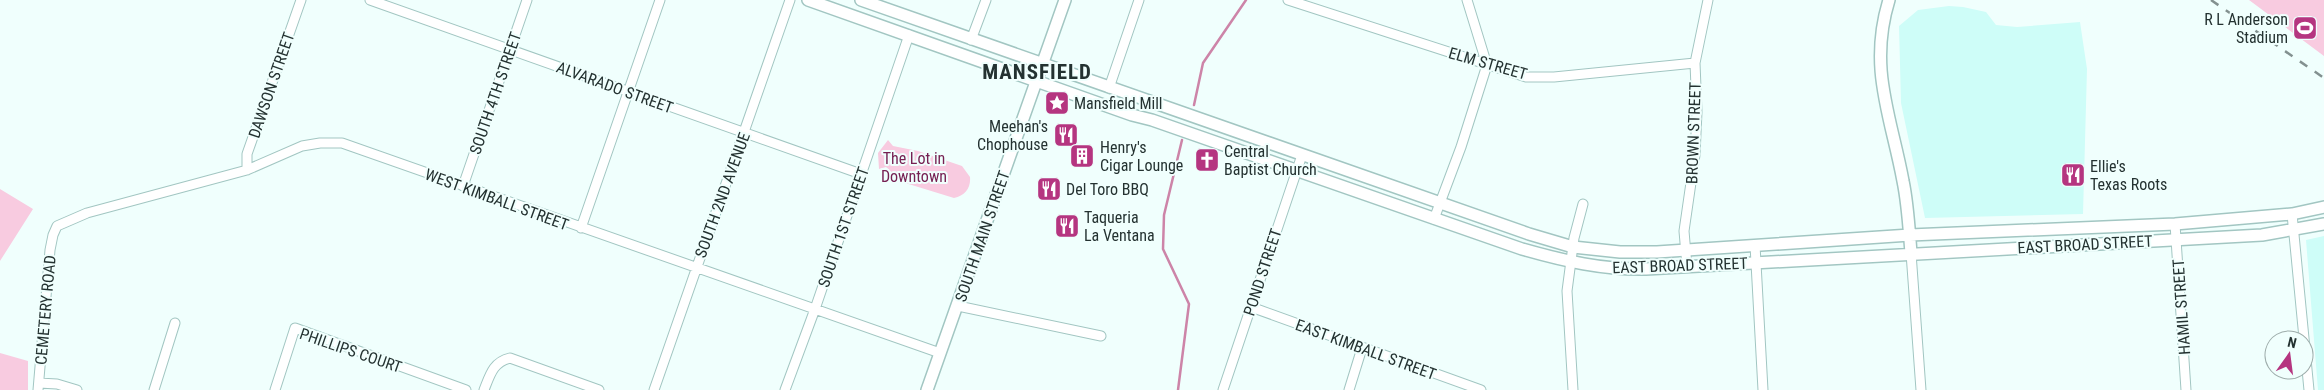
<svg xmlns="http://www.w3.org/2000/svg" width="2324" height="390" font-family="'Roboto Condensed',sans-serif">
<rect width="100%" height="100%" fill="#f0fffd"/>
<path fill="#cefdf8" d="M1949 6 1963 7 1986 12 1996 25 2017 27 2080 22 2087 69 2083 214 1925 218 1901 103 1899 26 1918 10Z
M2324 236V390H2318L2306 240Z"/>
<path fill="#f8cbe0" d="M2249 0H2324V56Z
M888 140 893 146 918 151 962 166 970 177C971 188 965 196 954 198L902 182 886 167 879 169 878 153Z
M0 189 33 209 0 261Z
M0 353 28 361V390H0Z"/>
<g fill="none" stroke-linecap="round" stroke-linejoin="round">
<path stroke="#cd84a8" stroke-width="2.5" d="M1194 105 1203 63 1246 0
M1178 390 1189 304 1163 249 1164 215 1182 140"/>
<defs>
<path id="minor" d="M370 0 861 174
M1288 0 1526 77H1554L1695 63
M971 40 986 0
M1109 88 1139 0
M247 170V154L301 0
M463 186 527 0
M2292 214 2309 390
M1434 219 1461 147 1487 65 1467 0
M2175 224 2186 390
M581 228 660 0
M1755 245 1763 390
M1911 253 1921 390
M1687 266 1684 231 1695 155 1697 112 1695 63 1708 0
M958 306 1101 336
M1251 307 1481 390
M39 383 57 384 77 390
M38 390 50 250 53 235 57 226 87 213 247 170 302 146 320 143H342L940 353
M154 390 175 323
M275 390 295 328 466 390
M484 390C490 375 493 362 510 358L599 390
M654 390 790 0
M785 390 815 309 909 35
M1223 390 1302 155
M1349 390 1362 348
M1573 390 1567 291 1574 238 1583 204"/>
<path id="major" d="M808 0 1132 115 1152 120 1522 249C1564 261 1603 270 1646 269L2262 235 2324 224
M861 0 1529 234 1573 247 1620 252H1657L1910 235 2175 224 2292 214 2324 207
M1889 0C1868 68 1891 116 1903 181 1908 205 1909 229 1911 253
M927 390 1065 0"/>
</defs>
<use href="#minor" stroke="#a2c6c2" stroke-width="11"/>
<use href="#major" stroke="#a2c6c2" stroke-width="14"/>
<use href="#minor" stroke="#fff" stroke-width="9"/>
<use href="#major" stroke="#fff" stroke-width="11"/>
<path stroke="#839190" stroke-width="2.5" stroke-dasharray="9 9" stroke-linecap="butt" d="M2211 0 2324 78"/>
</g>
<defs>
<symbol id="stadium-square" viewBox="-11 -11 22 22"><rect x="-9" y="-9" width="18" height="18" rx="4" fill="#b53580" stroke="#f0fffd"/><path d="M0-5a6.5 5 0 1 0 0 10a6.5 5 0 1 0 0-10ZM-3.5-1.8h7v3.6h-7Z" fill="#fff"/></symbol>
<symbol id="sight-square" viewBox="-11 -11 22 22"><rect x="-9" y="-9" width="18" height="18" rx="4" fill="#b53580" stroke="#f0fffd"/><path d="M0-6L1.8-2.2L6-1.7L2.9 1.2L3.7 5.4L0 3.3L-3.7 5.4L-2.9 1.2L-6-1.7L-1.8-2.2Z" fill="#fff"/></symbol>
<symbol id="restaurant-square" viewBox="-11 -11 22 22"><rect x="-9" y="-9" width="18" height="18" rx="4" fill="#b53580" stroke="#f0fffd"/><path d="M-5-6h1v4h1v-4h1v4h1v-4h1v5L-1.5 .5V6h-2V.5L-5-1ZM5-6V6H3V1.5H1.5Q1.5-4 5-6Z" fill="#fff"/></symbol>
<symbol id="building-square" viewBox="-11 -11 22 22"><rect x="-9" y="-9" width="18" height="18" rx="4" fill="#b53580" stroke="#f0fffd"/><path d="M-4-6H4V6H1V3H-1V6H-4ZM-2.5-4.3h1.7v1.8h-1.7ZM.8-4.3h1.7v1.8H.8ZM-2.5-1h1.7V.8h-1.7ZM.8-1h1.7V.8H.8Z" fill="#fff"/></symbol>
<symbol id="church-square" viewBox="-11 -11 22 22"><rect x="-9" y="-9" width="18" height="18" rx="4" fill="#b53580" stroke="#f0fffd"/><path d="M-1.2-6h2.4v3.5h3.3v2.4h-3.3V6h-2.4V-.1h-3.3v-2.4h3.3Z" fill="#fff"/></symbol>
</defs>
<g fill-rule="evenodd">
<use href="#stadium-square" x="2291" y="14" width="28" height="28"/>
<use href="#sight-square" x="1043" y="89" width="28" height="28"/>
<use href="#restaurant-square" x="1052" y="121" width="28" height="28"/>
<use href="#building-square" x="1068" y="142" width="28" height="28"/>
<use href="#church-square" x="1193" y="146" width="28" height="28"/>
<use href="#restaurant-square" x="2059" y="161" width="28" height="28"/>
<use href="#restaurant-square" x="1035" y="175" width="28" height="28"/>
<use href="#restaurant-square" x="1053" y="212" width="28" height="28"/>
</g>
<g text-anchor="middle" stroke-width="4" stroke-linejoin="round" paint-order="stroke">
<g font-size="16" fill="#243231" stroke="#f0fffd" text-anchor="start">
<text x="2288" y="25" text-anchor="end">R L Anderson<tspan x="2288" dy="18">Stadium</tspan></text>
<text x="1074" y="109">Mansfield Mill</text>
<text x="1048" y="132" text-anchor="end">Meehan's<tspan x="1048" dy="18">Chophouse</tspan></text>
<text x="1100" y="153">Henry's<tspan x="1100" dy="18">Cigar Lounge</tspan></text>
<text x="1224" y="157">Central<tspan x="1224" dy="18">Baptist Church</tspan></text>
<text x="2090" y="172">Ellie's<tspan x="2090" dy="18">Texas Roots</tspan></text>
<text x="1066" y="195">Del Toro BBQ</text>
<text x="1084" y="223">Taqueria<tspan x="1084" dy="18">La Ventana</tspan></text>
</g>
<g font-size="16" fill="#243231" stroke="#f0fffd">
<text transform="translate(1488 63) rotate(16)" y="6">ELM STREET</text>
<text transform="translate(271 85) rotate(-71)" y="6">DAWSON STREET</text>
<text transform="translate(615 87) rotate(20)" y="6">ALVARADO STREET</text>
<text transform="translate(495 93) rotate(-71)" y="6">SOUTH 4TH STREET</text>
<text transform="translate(1693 133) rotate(-88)" y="6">BROWN STREET</text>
<text transform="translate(722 195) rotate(-70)" y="6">SOUTH 2ND AVENUE</text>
<text transform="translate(497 199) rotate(20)" y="6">WEST KIMBALL STREET</text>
<text transform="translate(843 227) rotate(-71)" y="6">SOUTH 1ST STREET</text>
<text transform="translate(982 236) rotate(-71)" y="6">SOUTH MAIN STREET</text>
<text transform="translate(2085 244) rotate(-3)" y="6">EAST BROAD STREET</text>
<text transform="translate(1680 265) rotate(-2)" y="6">EAST BROAD STREET</text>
<text transform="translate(1262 272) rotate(-72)" y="6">POND STREET</text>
<text transform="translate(2181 307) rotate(-94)" y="6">HAMIL STREET</text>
<text transform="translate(45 310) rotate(-85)" y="6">CEMETERY ROAD</text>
<text transform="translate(1366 349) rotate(20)" y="6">EAST KIMBALL STREET</text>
<text transform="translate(351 350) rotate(19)" y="6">PHILLIPS COURT</text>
</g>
<g font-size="16" fill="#762052" stroke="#f0fffd">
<text x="914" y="164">The Lot in<tspan x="914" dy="18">Downtown</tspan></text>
</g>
<g font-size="21" font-weight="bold" letter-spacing="1" fill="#243231" stroke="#f0fffd">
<text x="1037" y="79">MANSFIELD</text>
</g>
</g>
<g transform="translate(2289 355) rotate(14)"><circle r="24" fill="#f0fffd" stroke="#9eadab"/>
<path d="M0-4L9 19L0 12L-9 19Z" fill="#b53580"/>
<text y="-8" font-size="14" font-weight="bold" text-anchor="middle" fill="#243231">N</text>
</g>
</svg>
